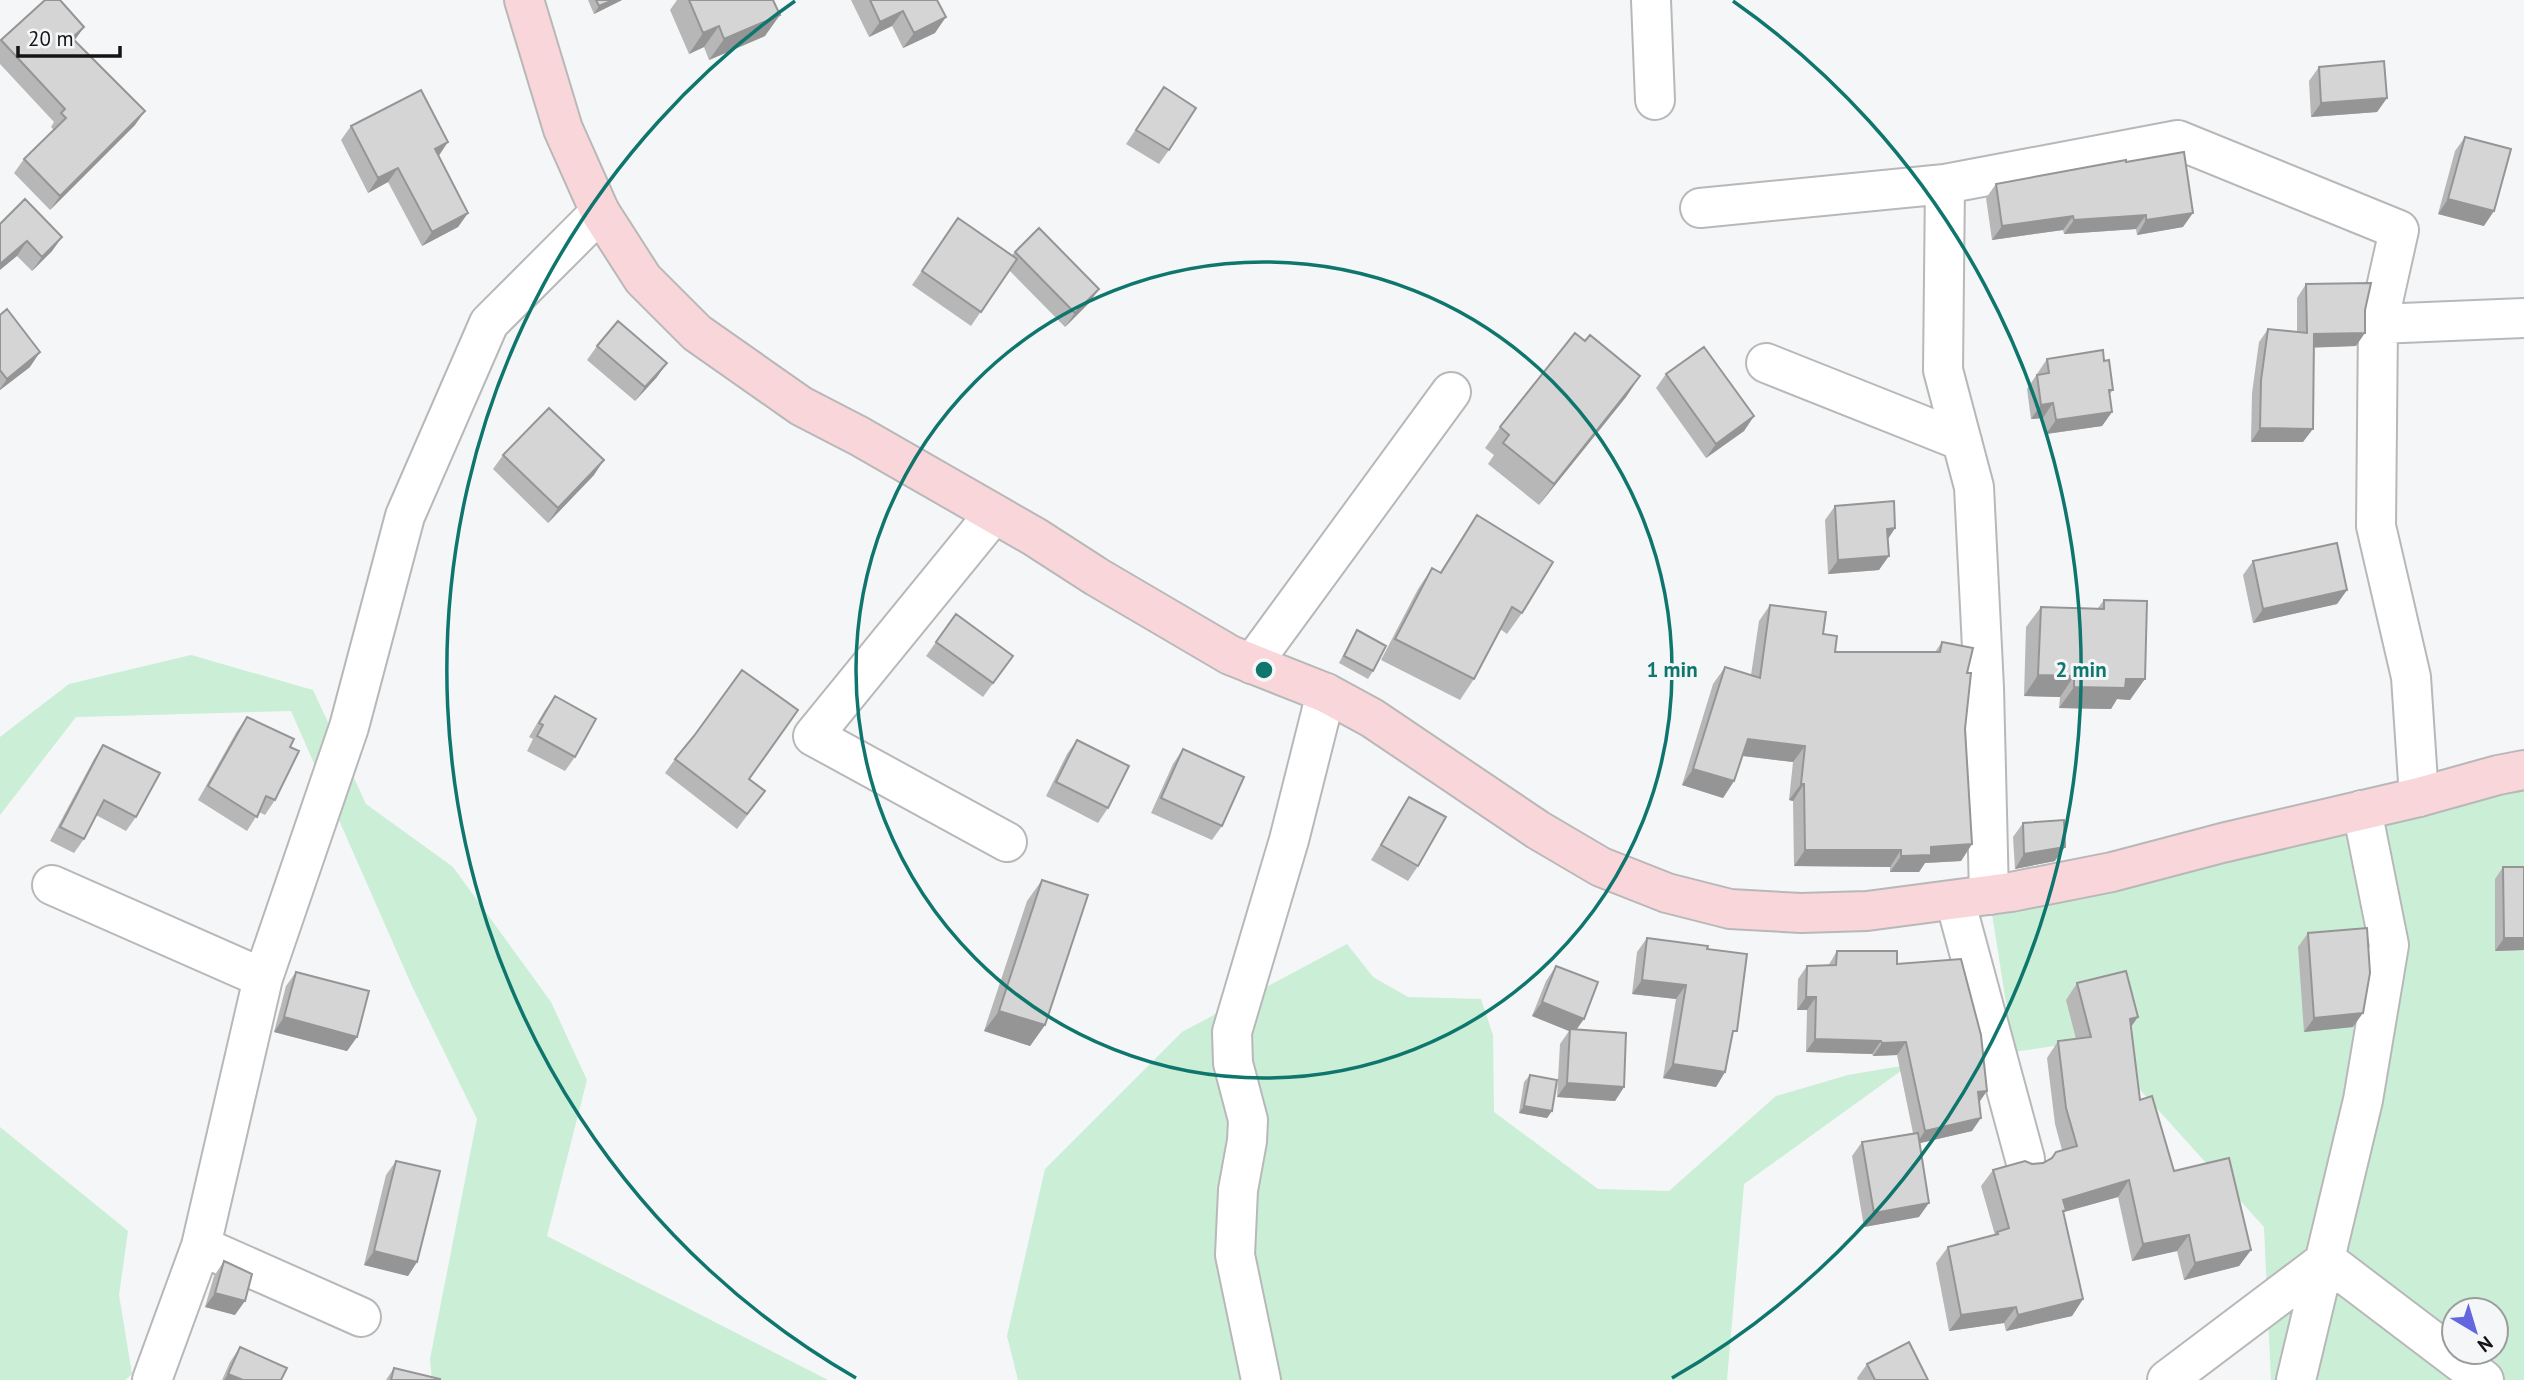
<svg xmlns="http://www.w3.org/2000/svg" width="2524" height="1380" font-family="'PT Sans',sans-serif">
<rect width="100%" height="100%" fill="#f5f6f7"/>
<path fill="#caeed6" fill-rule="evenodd" d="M191 655 313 690 366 804 453 867 551 1002 587 1080 547 1236 828 1380H432L430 1359 477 1119 412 986 291 711 76 717 0 815V737L69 684Z
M2524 776V1380H2271L2264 1227 2095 1040 1905 1068 1744 1184 1727 1380H1018L1007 1336 1045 1169 1182 1032 1347 944 1373 977 1408 997 1481 999 1493 1035 1494 1112 1598 1189 1669 1191 1776 1096 1848 1075 2013 1047 1989 895ZM2454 1310H2496V1352H2454Z
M0 1127 128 1231 119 1295 132 1374 125 1380H0Z"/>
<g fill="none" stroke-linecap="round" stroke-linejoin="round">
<defs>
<path id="street" d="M1651 0 1655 100
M1945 184 1943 370 1974 487 1984 688 1989 895
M1700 208 1945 184 2178 140 2399 230 2378 324
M1766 363 1962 441
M994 514 813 736 1007 842
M1252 664 1451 392
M2419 797 2411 677 2376 526 2378 324 2524 318
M52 885 263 978
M1955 900 2025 1159
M201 1246 361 1317
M2326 1260 2484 1380
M152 1380 201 1246 263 978 349 727 405 516 489 323 600 212
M1261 1380 1235 1255 1238 1190 1247 1141 1248 1120 1233 1063 1232 1032 1289 840 1326 693
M2167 1380 2326 1260
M2296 1380 2363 1100 2389 945 2362 810"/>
<path id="secondary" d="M524 0 563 129 600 212 643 279 697 333 801 406 859 436 1035 537 1097 577 1230 655 1326 693 1372 718 1538 830 1601 867 1667 893 1730 909 1801 913 1867 911 2011 892 2112 872 2222 843 2419 797 2498 775 2524 770"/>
</defs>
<use href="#street" stroke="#b8b8b9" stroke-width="42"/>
<use href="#secondary" stroke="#b8b8b9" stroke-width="42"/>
<use href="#street" stroke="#fff" stroke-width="38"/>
<use href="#secondary" stroke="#f9d6da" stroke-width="38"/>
</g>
<path fill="#b8b7b8" d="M45 0 84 27 74 41 135 125 50 210 14 173 24 159 54 130 51 127 54 122 0 64V41Z
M588 0H622L594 14Z
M677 0H773L765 36 709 60 704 47 689 54 670 10Z
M851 0H937L935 33 903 48 892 26 869 37Z
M2319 67 2387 98 2377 112 2311 117 2309 81Z
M1164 87 1169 150 1159 164 1126 144Z
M351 126 439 156 468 213 458 227 422 246 388 182 368 193 341 140Z
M2465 137 2484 226 2438 214 2455 151Z
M2126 162 2183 227 2137 235 2136 229 2064 234 2063 230 1992 240 1986 198 1996 184Z
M958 218 1012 255 1015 252 1089 303 1065 327 1009 270 971 326 912 285Z
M0 224 62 237 52 251 32 271 17 256Z
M2306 284 2356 346 2314 347 2303 442H2251L2252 393 2259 342 2268 329 2297 332V298Z
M0 315 30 367 0 390Z
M1585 341 1640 376 1626 397 1539 505 1488 464 1494 455 1485 448 1500 427Z
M597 346 657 377 635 401 587 360Z
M2047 359 2104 361 2113 390 2109 395 2112 412 2102 426 2046 434 2043 418 2031 419 2027 389Z
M1666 374 1754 416 1744 431 1706 458 1656 388Z
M503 455 594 475 548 523 493 469Z
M1835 506 1895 528 1888 539 1879 570 1828 574 1825 520Z
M1477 515 1522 613 1507 634 1500 629 1474 679 1460 700 1381 660 1418 589 1432 568 1440 572 1463 536Z
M2253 561 2347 590 2337 604 2253 623 2243 575Z
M2104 600 2130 700 2117 699 2111 709 2059 708 2060 697 2024 696 2026 627 2041 607 2098 608Z
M1770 605 1823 634 1835 652H1935L1942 642 1967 673 1965 729 1972 844 1961 861 1925 863 1919 872H1890V867L1794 866 1793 801 1789 800 1793 762 1742 756 1734 781 1723 798 1682 785 1713 684 1725 667 1751 675 1759 621Z
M956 614 1013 656 983 697 926 656Z
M1357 630 1373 671 1368 679 1339 663 1352 638Z
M555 696 575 757 565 771 527 751 533 739 529 737 545 710Z
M247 717 290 747 275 800 265 815 259 812 247 831 198 800 237 731Z
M1077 740 1108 808 1098 823 1046 796 1067 754Z
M103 745 136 817 126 831 96 815 84 839 74 853 50 841 94 759Z
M1183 749 1222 826 1212 840 1151 813 1173 764Z
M675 759 749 779 755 805 737 829 665 773Z
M1409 797 1418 866 1408 881 1371 860 1400 811Z
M2023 823 2055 861 2015 869 2013 837Z
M2503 867 2524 950 2495 951V879Z
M1042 880 1045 1025 1030 1046 984 1031 1027 901Z
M2308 933 2353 1027 2304 1032 2298 947Z
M1647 938 1707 949 1731 1040 1725 1072 1716 1087 1663 1078 1676 999 1632 994 1637 952Z
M1837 951 1897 964 1979 1102 1972 1131 1920 1143 1919 1217 1864 1227 1852 1156 1862 1142 1913 1133 1897 1055 1873 1056 1872 1054 1806 1052 1807 1010H1797L1798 979 1807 966H1828Z
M1556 966 1576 1030 1624 1087 1615 1101 1557 1097 1560 1044 1569 1031 1532 1016 1546 981Z
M296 972 357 1037 347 1051 274 1032 286 986Z
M2077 983 2131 1027 2140 1100 2174 1171 2251 1250 2239 1266 2184 1280 2177 1251 2132 1261 2118 1197 2064 1212 2063 1214 2083 1299 2072 1316 2006 1331 2004 1323 1949 1331 1936 1263 1948 1247 1995 1235 1981 1186 1993 1170 2032 1164 2043 1163 2062 1150 2055 1124 2047 1058 2058 1041 2076 1039 2066 1000Z
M1530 1075 1552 1111 1547 1118 1519 1113 1524 1082Z
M396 1161 417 1262 408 1276 364 1265 386 1175Z
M224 1261 235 1315 205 1307 214 1276Z
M240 1347 281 1380H222L230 1362Z
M1867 1364 1928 1380H1858L1857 1378Z
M394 1368 440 1380H386Z"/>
<path fill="#969596" d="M613 0H622L594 14 599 6Z
M903 11 892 26 869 37 880 22Z
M780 15 765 36 709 60 724 39Z
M946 17 935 33 903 48 914 33Z
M719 26 704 47 689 54 703 33Z
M84 27 74 41 72 38Z
M2387 98 2377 112 2311 117 2321 103Z
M145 111 135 125 50 210 60 196Z
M448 142 438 157 435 149Z
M398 168 388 182 368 193 378 178Z
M2448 199 2494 211 2484 226 2438 214Z
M468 213 458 227 422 246 432 232Z
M2193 213 2183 227 2137 235 2146 220Z
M2146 215 2136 229 2064 234 2074 220Z
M2073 216 2063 230 1992 240 2002 226Z
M62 237 52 251 32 271 42 257Z
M27 241 17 256 0 270V264Z
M1099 289 1089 303 1065 327 1075 313Z
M2365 333 2356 346 2305 348 2314 334Z
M40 352 30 367 0 390V389L7 379Z
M667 363 657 377 635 401 645 387Z
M1640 376 1626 397 1539 505 1554 484Z
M2053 403 2043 418 2031 419 2041 405Z
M2112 412 2102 426 2046 434 2056 420Z
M1754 416 1744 431 1706 458 1716 444Z
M2260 428 2313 429 2303 442H2251Z
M604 460 594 475 548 523 558 508Z
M1895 528 1886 542 1887 529Z
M1889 556 1879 570 1828 574 1838 560Z
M2347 590 2337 604 2253 623 2263 609Z
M2038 675 2074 676 2060 697 2024 696Z
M2126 679H2145L2130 700 2117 699 2111 709 2059 708 2074 687Z
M1748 739 1805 746 1793 762 1736 755Z
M1693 769 1734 781 1723 798 1682 785Z
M1801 784H1804L1793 801 1789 800Z
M1972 844 1961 861 1925 863 1919 872H1890L1901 856 1931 847Z
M2065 847 2055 861 2015 869 2024 854Z
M1805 850H1901L1890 867 1794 866Z
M2504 938H2524V950L2495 951Z
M1642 980 1686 985 1676 999 1632 994Z
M1806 997H1816L1807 1010H1797Z
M1542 1002 1584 1019 1574 1033 1532 1016Z
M999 1011 1045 1025 1030 1046 984 1031Z
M2363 1013 2353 1027 2304 1032 2314 1018Z
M284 1017 357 1037 347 1051 274 1032Z
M2138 1017 2126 1034 2130 1019Z
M1815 1039 1881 1041 1872 1054 1806 1052Z
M1906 1042 1897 1055 1873 1056 1882 1043Z
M1673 1064 1725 1072 1716 1087 1663 1078Z
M1567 1083 1624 1087 1615 1101 1557 1097Z
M1987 1091 1978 1104V1092Z
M1524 1106 1552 1111 1547 1118 1519 1113Z
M1981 1118 1972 1131 1916 1144 1925 1131Z
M2129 1180 2118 1197 2064 1212 2054 1227 2063 1200Z
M1929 1203 1919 1217 1864 1227 1874 1213Z
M2189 1235 2177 1251 2132 1261 2143 1244Z
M2251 1250 2239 1266 2184 1280 2195 1263Z
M374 1251 417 1262 408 1276 364 1265Z
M215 1293 245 1301 235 1315 205 1307Z
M2083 1299 2072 1316 2006 1331 2018 1315Z
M2016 1307 2004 1323 1949 1331 1961 1315Z
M228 1374 243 1380H224Z"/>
<path fill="#d6d5d6" stroke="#969596" stroke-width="2" d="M45 0H60L84 27 72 38 145 111 60 196 24 159 66 118 61 113 65 109 1 40Z
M596 0H613L599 6Z
M689 0H773L780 15 724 39 719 26 703 33Z
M870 0H937L946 17 914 33 903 11 880 22Z
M2384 61 2387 98 2321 103 2319 67Z
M1164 87 1196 108 1169 150 1136 130Z
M421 90 448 142 435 149 468 213 432 232 398 168 378 178 351 126Z
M2465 137 2511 149 2494 211 2448 199Z
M2184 152 2193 213 2146 220V215L2074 220 2073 216 2002 226 1996 184 2126 160V162Z
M25 199 62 237 42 257 27 241 0 264V224Z
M958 218 1017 259 981 312 922 271Z
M1039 228 1099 289 1075 313 1015 252Z
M2371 283 2365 310V333L2314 334 2313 429 2260 428 2261 380 2268 329 2307 333 2306 284Z
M7 309 40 352 7 379 0 370V315Z
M618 321 667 363 645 387 597 346Z
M1575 333 1585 341 1590 335 1640 376 1554 484 1503 443 1509 435 1500 427Z
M1704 347 1754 416 1716 444 1666 374Z
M2103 350 2104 361 2109 360 2113 390H2109L2112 412 2056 420 2053 403 2041 405 2037 375 2049 373 2047 359Z
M549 408 604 460 558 508 503 455Z
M1894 501 1895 528 1887 529 1889 556 1838 560 1835 506Z
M1477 515 1553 562 1522 613 1512 607 1474 679 1395 639 1432 568 1441 573Z
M2337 543 2347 590 2263 609 2253 561Z
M2104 600 2147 601 2145 679H2126L2125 688 2074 687V676L2038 675 2041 607 2104 609Z
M1770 605 1826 612 1823 634 1837 636 1835 652H1940L1942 642 1973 648 1967 673H1971L1965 729 1972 844 1931 847V855L1901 856V850H1805L1804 784H1801L1805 746 1748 739 1734 781 1693 769 1725 667 1760 678Z
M956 614 1013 656 993 683 936 642Z
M1357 630 1386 646 1373 671 1344 656Z
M742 670 798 710 749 779 765 791 747 814 675 759 694 736Z
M555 696 596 719 575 757 537 736 543 725 539 723Z
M247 717 294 739 290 747 299 751 275 800 266 796 257 817 208 786Z
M1077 740 1129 766 1108 808 1056 782Z
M103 745 160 773 136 817 104 800 84 839 60 827Z
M1183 749 1244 777 1222 826 1161 798Z
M1409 797 1446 817 1418 866 1381 845Z
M2064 820 2065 847 2024 854 2023 823Z
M2503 867H2524V938H2504Z
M1042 880 1088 895 1045 1025 999 1011Z
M2367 928 2370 973 2363 1013 2314 1018 2308 933Z
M1647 938 1708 946 1707 949 1747 954 1737 1031H1733L1725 1072 1673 1064 1686 985 1642 980Z
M1837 951H1897V964L1961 959 1981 1035 1987 1091 1978 1092 1981 1118 1925 1131 1906 1042 1882 1043 1881 1041 1815 1039 1816 997H1806L1807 966 1836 965Z
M1556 966 1598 982 1584 1019 1542 1002Z
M2126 971 2138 1017 2130 1019 2140 1100 2152 1096 2174 1171 2229 1158 2251 1250 2195 1263 2189 1235 2143 1244 2129 1180 2063 1200 2066 1210 2063 1211 2083 1299 2018 1315 2016 1307 1961 1315 1948 1247 1998 1234 1997 1232 2009 1228 1993 1170 2025 1161 2032 1164 2043 1163 2052 1158 2056 1152 2077 1146 2066 1108 2058 1041 2091 1037 2077 983Z
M296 972 369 991 357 1037 284 1017Z
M1570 1029 1626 1033 1624 1087 1567 1083Z
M1530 1075 1557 1080 1552 1111 1524 1106Z
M1918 1133 1929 1203 1874 1213 1862 1142Z
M396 1161 440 1171 417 1262 374 1251Z
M224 1261 252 1274 245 1301 215 1293Z
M1909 1342 1928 1380H1875L1867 1364Z
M240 1347 287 1368 281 1380H243L228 1374Z
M394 1368 440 1379V1380H391Z"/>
<g fill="none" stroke="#0f766e" stroke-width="3.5">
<circle cx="1264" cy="670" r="408"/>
<path d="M856 1378A817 817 0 0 1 795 1M1733 1A817 817 0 0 1 1672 1378"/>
</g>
<circle cx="1264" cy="670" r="10" fill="#0f766e" stroke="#f5f6f7" stroke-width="3.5"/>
<g font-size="21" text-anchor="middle" font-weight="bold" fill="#0f766e" stroke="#f5f6f7" stroke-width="6" stroke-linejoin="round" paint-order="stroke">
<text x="1672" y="677">1 min</text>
<text x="2081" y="677">2 min</text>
</g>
<g transform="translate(2475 1331) rotate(142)"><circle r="33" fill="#f5f6f7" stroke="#9b9c9c" stroke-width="2"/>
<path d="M0-5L12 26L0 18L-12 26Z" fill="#6267e0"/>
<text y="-10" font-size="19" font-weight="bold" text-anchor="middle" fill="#141414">N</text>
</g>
<path d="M18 46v10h102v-10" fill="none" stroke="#141414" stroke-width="3.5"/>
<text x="28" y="46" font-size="21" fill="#141414" stroke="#f5f6f7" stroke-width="5" paint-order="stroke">20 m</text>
</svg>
